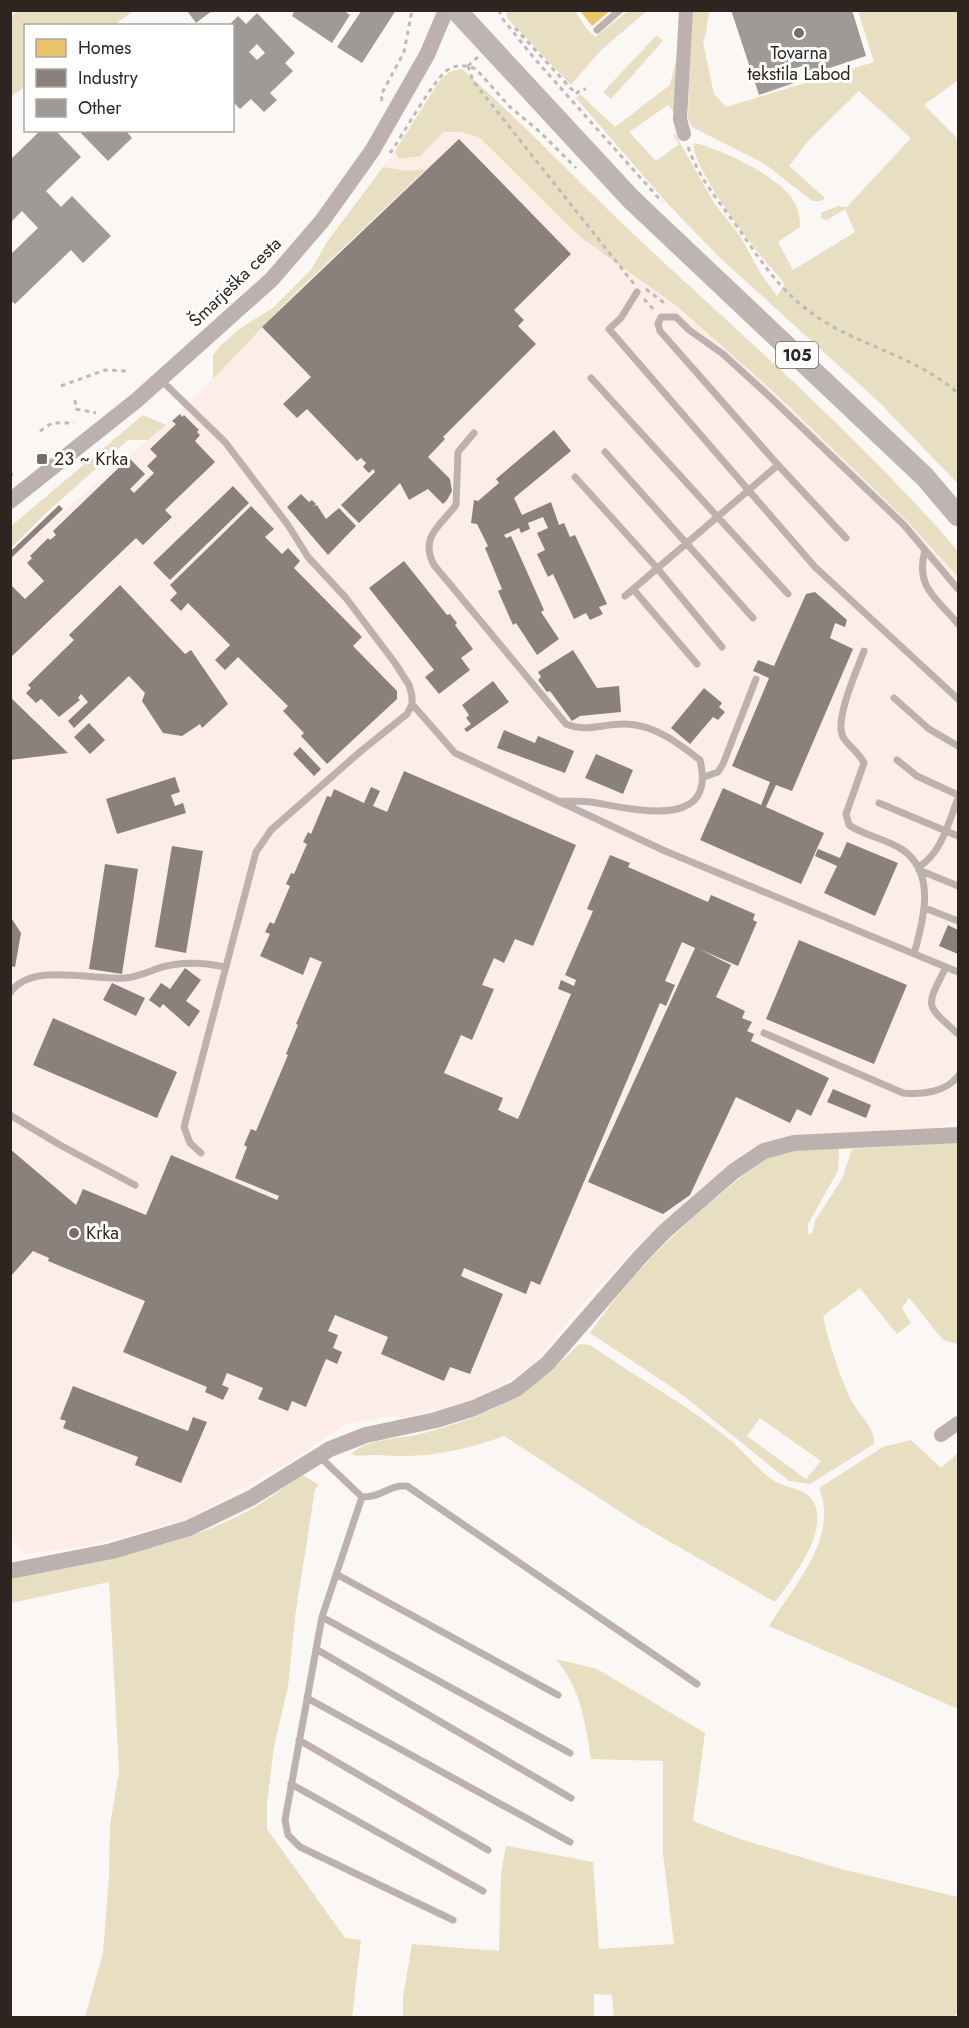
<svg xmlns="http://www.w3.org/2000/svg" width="969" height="2028" font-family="Jost,sans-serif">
<rect width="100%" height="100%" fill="#faf7f5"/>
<path fill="#fceee7" d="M443 132H460L479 136 579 236 678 307 776 394 907 521 958 577V1121L936 1128 900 1131 793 1136 769 1141 744 1152 631 1252 581 1306 532 1365 489 1393 452 1407 401 1418 394 1415 346 1424 286 1464 188 1519 89 1546 25 1554 10 1538V557L187 406 295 293 425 169 407 171 383 167 395 151 399 159 421 156Z"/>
<path fill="#e8dec2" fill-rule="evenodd" d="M19 10H133V11L114 25 26 26 25 87 11 96V16Z
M506 11H575L586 28 595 37 628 11H647L601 50 571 85 508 19Z
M691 11H710C706 22 708 31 703 42L714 94 726 107 874 62 858 11H958V80L924 105 958 139V484L879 402 718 256 666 202 576 98 580 94 615 127 670 85 682 35 676 114 668 105 629 132 656 161 679 144 673 135 675 134 714 203 740 236 761 274 777 296 784 285 782 280C763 261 689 166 694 143 721 149 774 174 791 197 798 206 800 216 800 227L778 242 793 270 855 232 845 209 827 220 821 218V213L838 206 847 207 911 138 859 91 809 140 789 166 825 198 821 201H812L765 164 692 127 688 119Z
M657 35 663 41 611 99 603 92Z
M462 69C526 126 584 188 646 246 753 345 863 441 958 551V577L907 521 776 394 678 307 579 236 479 137 460 132H443L421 156 399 159 395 151 440 80 451 71Z
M383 167 407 171 426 169 295 293 213 379V355L220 346 241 328 274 307 311 270 327 242Z
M143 415 166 425 148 440H128L46 513 11 548V526Z
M958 1142V1344L943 1340 909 1298 902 1308 911 1323 897 1334 860 1288 823 1316C829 1344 838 1370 849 1396 857 1414 875 1425 874 1444L810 1484 789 1481 676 1390 590 1333C641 1259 697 1212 767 1156L780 1150 839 1149 838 1171 808 1224V1234H812L815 1221 842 1179 852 1149ZM760 1418 821 1461 806 1479 747 1436Z
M579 1344 590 1345C634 1376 690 1406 730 1440 744 1452 756 1467 770 1478 787 1491 810 1486 816 1508 825 1536 791 1581 775 1602L639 1524 504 1436C464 1451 421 1459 379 1455 369 1454 359 1458 351 1454 371 1437 396 1440 420 1434 490 1416 529 1396 579 1344Z
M911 1440 941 1468 958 1453V1709L769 1626C793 1587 840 1536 819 1488L883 1447Z
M303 1475 319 1485 315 1489 295 1617 288 1687 274 1746 267 1803V1829L345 1938 361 1940 352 2017H85L103 1953 109 1877 110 1826 119 1771 109 1582 11 1603V1575C92 1559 180 1550 253 1508 270 1498 286 1486 303 1475Z
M556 1659 597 1669 705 1733 693 1821 740 1839 841 1869 958 1897V2013L952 2018 614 2017 612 1995 594 1994V2017H403V1997L412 1944 499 1951 501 1873 506 1846 593 1862 599 1949 674 1944 663 1854V1761L591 1759C585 1722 581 1689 556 1659Z"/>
<path fill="#e9c46a" d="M583 10H611L592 26 581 12Z"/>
<path fill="#8a817c" d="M459 139 571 254 514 310 524 320 518 326 536 344 443 437 445 439 428 457 450 479 452 491 447 500 443 504 428 489 409 500 400 483 359 523 341 505 375 472 373 469 369 473 363 467 366 463 361 458 357 461 307 409 297 418 283 404 311 377 262 327Z
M180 414 182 417 184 415 199 430 197 432 200 435 195 441 215 462 165 510 172 517 143 545 136 538 10 658V584L25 599 44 581 27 563 32 558 30 556 48 538 50 540 56 535 53 531 129 458 145 474 130 489 134 493 154 473 147 466 157 456 150 449 176 424 172 421Z
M554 430 571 451 514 498 522 515 551 502 559 525 564 523 570 537 575 535 607 604 599 607 603 614 590 620 586 613 574 619 553 574 548 577 537 554 545 550 537 533 548 528 543 517 528 523 530 529 521 533 519 528 504 535 506 538 511 536 544 610 541 612 559 639 537 655 516 623 513 625 498 591 502 589 485 548 488 546 477 524 471 523 474 500 478 501 499 483 496 479Z
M233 486 249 503 170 580 153 563Z
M301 494 309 502 312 500 316 504 313 506 317 505 326 519 339 508 356 526 328 555 287 507Z
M59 505 63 509 10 559V552Z
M251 506 274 529 265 537 282 554 288 548 300 561 294 568 362 637 353 646 397 691V699L327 764 301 736 304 733 283 711 288 706 238 657 225 670 215 660 230 645 188 603 181 611 170 600 177 593 170 585Z
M404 561 447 615 450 614 457 623 455 625 473 649 461 658 470 670 439 694 425 677 434 670 369 588Z
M120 585 185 654 191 650 228 704 202 728 200 724 182 736 163 733 142 701 145 693 129 676 74 728 68 721 88 702 81 694 78 698 80 700 59 717 41 699 36 703 26 693 31 688 28 685 74 640 69 635Z
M815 592 847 620 845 627 835 623 830 638 853 649 792 791 776 785 766 807 824 833 801 884 700 840 723 788 761 805 770 782 732 766 769 678 753 671 758 660 774 666 806 594Z
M573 650 597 688 619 686 621 712 580 716 572 721 550 691 547 692 538 680 541 677 538 672Z
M493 681 509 702 467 732 464 729 471 724 466 718 469 715 462 705Z
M704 688 722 703 719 707 725 712 718 720 713 717 690 744 671 728Z
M10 697 38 724 68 753 10 760Z
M89 723 105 740 90 754 74 737Z
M504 730 535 743 538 736 574 751 565 773 497 748Z
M300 747 321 769 314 776 293 754Z
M596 754 633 770 623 794 585 778Z
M404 771 576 845 533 946 515 939 504 963 494 958 482 985 494 989 472 1040 461 1035 444 1073 503 1098 498 1110 518 1119 571 994 558 989 561 980 574 986 576 980 565 975 593 911 587 909 610 855 630 863 628 867 708 902 711 895 755 914 753 920 757 922 738 966 699 949 731 965 716 997 745 1011 742 1018 752 1022 747 1031 754 1034 751 1041 829 1078 811 1116 797 1109 790 1123 736 1097 690 1195 663 1214 588 1182 695 948 682 942 665 981 675 985 666 1006 660 1003 540 1285 531 1281 526 1294 464 1268 461 1276 503 1294 470 1374 450 1367 444 1381 381 1354 388 1337 335 1315 328 1331 338 1335 333 1348 342 1352 337 1364 326 1359 306 1407 292 1401 288 1411 258 1399 263 1388 227 1373 222 1385 229 1388 223 1400 205 1392 207 1387 123 1352 145 1301 48 1261 49 1258 33 1251 10 1277V1149L76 1205 83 1189 146 1215 171 1155 277 1200 279 1196 235 1178 247 1147 244 1145 251 1129 256 1131 288 1055 286 1054 298 1025 296 1024 322 962 310 957 303 975 260 956 270 934 265 932 270 922 274 924 290 886 286 884 291 873 294 874 307 844 303 842 308 832 311 834 327 796 331 797 334 789 364 803 371 787 380 791 373 806 387 812Z
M175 777 180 792 171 795 175 806 183 803 186 813 117 834 106 799Z
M847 842 898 863 875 916 824 893 837 866 815 856 818 849 840 858Z
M172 846 203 851 186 953 155 947Z
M105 864 138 869 122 974 89 969Z
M10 916 21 933 15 967 10 966Z
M948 925 958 930V954L939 946Z
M799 940 907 985 874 1064 766 1019Z
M185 968 201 980 186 1001 200 1011 189 1027 163 1004 160 1008 149 1000 161 983 170 989Z
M112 983 145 998 136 1016 103 1000Z
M53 1018 177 1072 157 1118 33 1065Z
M833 1089 871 1105 866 1118 827 1102Z
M73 1386 188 1431 193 1417 207 1422 181 1483 135 1465 138 1457 63 1428 66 1421 60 1419Z"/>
<path fill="#9e9a95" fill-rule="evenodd" d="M190 10H213L196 23 188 12Z
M295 10H343L350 15 332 43 292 16Z
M362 10H396L362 63 337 47Z
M731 10H852L866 56 805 76 802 66 790 70 794 83 759 95Z
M257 13 295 53 285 63 293 71 270 93 277 100 264 112 251 99 240 109 232 101V26H228L238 16 246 24ZM257 44 265 53 257 60 249 52Z
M41 130H55L81 157 46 191 61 207 72 196 111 236 83 263 71 250 15 304 10 300V255L38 228 22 211 10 223V160Z
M78 130H125L132 138 108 161Z"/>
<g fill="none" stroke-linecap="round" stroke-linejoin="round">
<path stroke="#c0b9b7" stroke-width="3" stroke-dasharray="4.5 4.5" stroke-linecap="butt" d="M499 10 502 18 534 58 662 202
M515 28 576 94 580 90 586 89
M468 66 473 81 634 284
M468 66 478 57
M382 101 381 95 404 52 412 10
M688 147C699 178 717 199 736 225 768 271 786 301 837 329 880 351 920 361 958 393
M390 153C402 137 435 76 449 69 458 64 466 65 476 69L510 107 540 132 576 168
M646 289 667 305
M644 299 654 310
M61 386 105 370 126 371
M75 400 76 409 96 413
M40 431 52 423H74
M10 475 13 474"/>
<path stroke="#bdb1b0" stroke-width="7" d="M597 30 620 10
M637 292 621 318 609 329 815 567 958 699
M591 378 788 594
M160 379 225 442 288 525 308 557 346 598 395 663 409 685 412 696V704L407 714 361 751 271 830 256 852 184 1127 190 1143 201 1153
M474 433 458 452 456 505C441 525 419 537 434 565L566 724C587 733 604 723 626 724 655 725 678 743 700 760 718 833 630 808 591 802 580 801 569 801 558 801
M605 452 753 618
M778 465 660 331 658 324 661 317H676L689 330 723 354 769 396 904 525 958 589
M575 477 657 568 722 647
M925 550C915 588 936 597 958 624
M633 589 697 664
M625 596 778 465 846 538
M864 651C857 670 834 720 843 737 849 747 859 752 864 763L846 814 849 825C865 836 887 839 903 850 937 874 923 922 914 954
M894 698 929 729 958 746
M412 704 455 753 665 851 958 972
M897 760 917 776 958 795
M704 777 718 772 723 764 756 679
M879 803 958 836
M918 867C941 855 949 821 958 798
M919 870 958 886
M925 908 958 921
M946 967C925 1008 925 1004 958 1034
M10 993C31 961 93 981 126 978 138 977 150 971 162 967 184 961 204 963 226 967
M764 1033 903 1093C922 1095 946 1092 958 1076
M10 1115 60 1145 135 1185
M319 1456 362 1497C384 1497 387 1485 407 1486L697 1684
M362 1497 322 1617 285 1820 288 1835 300 1847 453 1920
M336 1574 558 1695
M322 1617 570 1753
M316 1649 571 1798
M307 1698 570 1842
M299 1740 488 1850
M291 1784 483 1891"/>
<path stroke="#bdb1b0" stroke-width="14" d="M684 134 680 119 686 10
M941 1435 958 1423"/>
<path stroke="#bdb1b0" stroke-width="16" d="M10 501 137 400 272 279 322 221 372 151 427 55 446 10
M10 1571 112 1551 189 1528 251 1498 330 1449 366 1435 436 1420 474 1408 516 1389 548 1363 640 1257 664 1232 734 1171 764 1151 794 1143 958 1135"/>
<path stroke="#beb4b2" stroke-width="21" d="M456 10 631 199 925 477 958 516"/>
</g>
<g fill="#766e6a" stroke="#fff" stroke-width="2">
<circle cx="799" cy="33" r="6"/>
<rect x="36" y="453" width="12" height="12" rx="3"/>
<circle cx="74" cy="1233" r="6"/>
</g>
<g text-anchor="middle" stroke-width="6" stroke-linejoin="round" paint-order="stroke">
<rect fill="#fff" stroke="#6d6662" stroke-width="1.5" x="776" y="342" width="42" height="26" rx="4.5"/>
<g font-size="16" font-weight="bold" fill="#2f241f">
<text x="797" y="361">105</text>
</g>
<g font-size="18" fill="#2f241f" stroke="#fff" text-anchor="start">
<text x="799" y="59" text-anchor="middle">Tovarna<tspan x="799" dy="21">tekstila Labod</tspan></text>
<text x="54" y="465">23 ~ Krka</text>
<text x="86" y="1239">Krka</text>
</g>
<g font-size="18" fill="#2f241f" stroke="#fff">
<text transform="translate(235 282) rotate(-44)" y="6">Šmarješka cesta</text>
</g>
</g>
<rect width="969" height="2028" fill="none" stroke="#2f241f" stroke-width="24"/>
<rect x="24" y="24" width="210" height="108" fill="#ffffff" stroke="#aca7a5" stroke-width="1.5"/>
<rect x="36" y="39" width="30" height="18" fill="#e9c46a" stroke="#aca7a5" stroke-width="1.5"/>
<text x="78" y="54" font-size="18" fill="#2f241f">Homes</text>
<rect x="36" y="69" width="30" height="18" fill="#8a817c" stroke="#aca7a5" stroke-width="1.5"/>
<text x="78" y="84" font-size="18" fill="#2f241f">Industry</text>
<rect x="36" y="99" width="30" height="18" fill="#9e9a95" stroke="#aca7a5" stroke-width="1.5"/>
<text x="78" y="114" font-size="18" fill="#2f241f">Other</text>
</svg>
